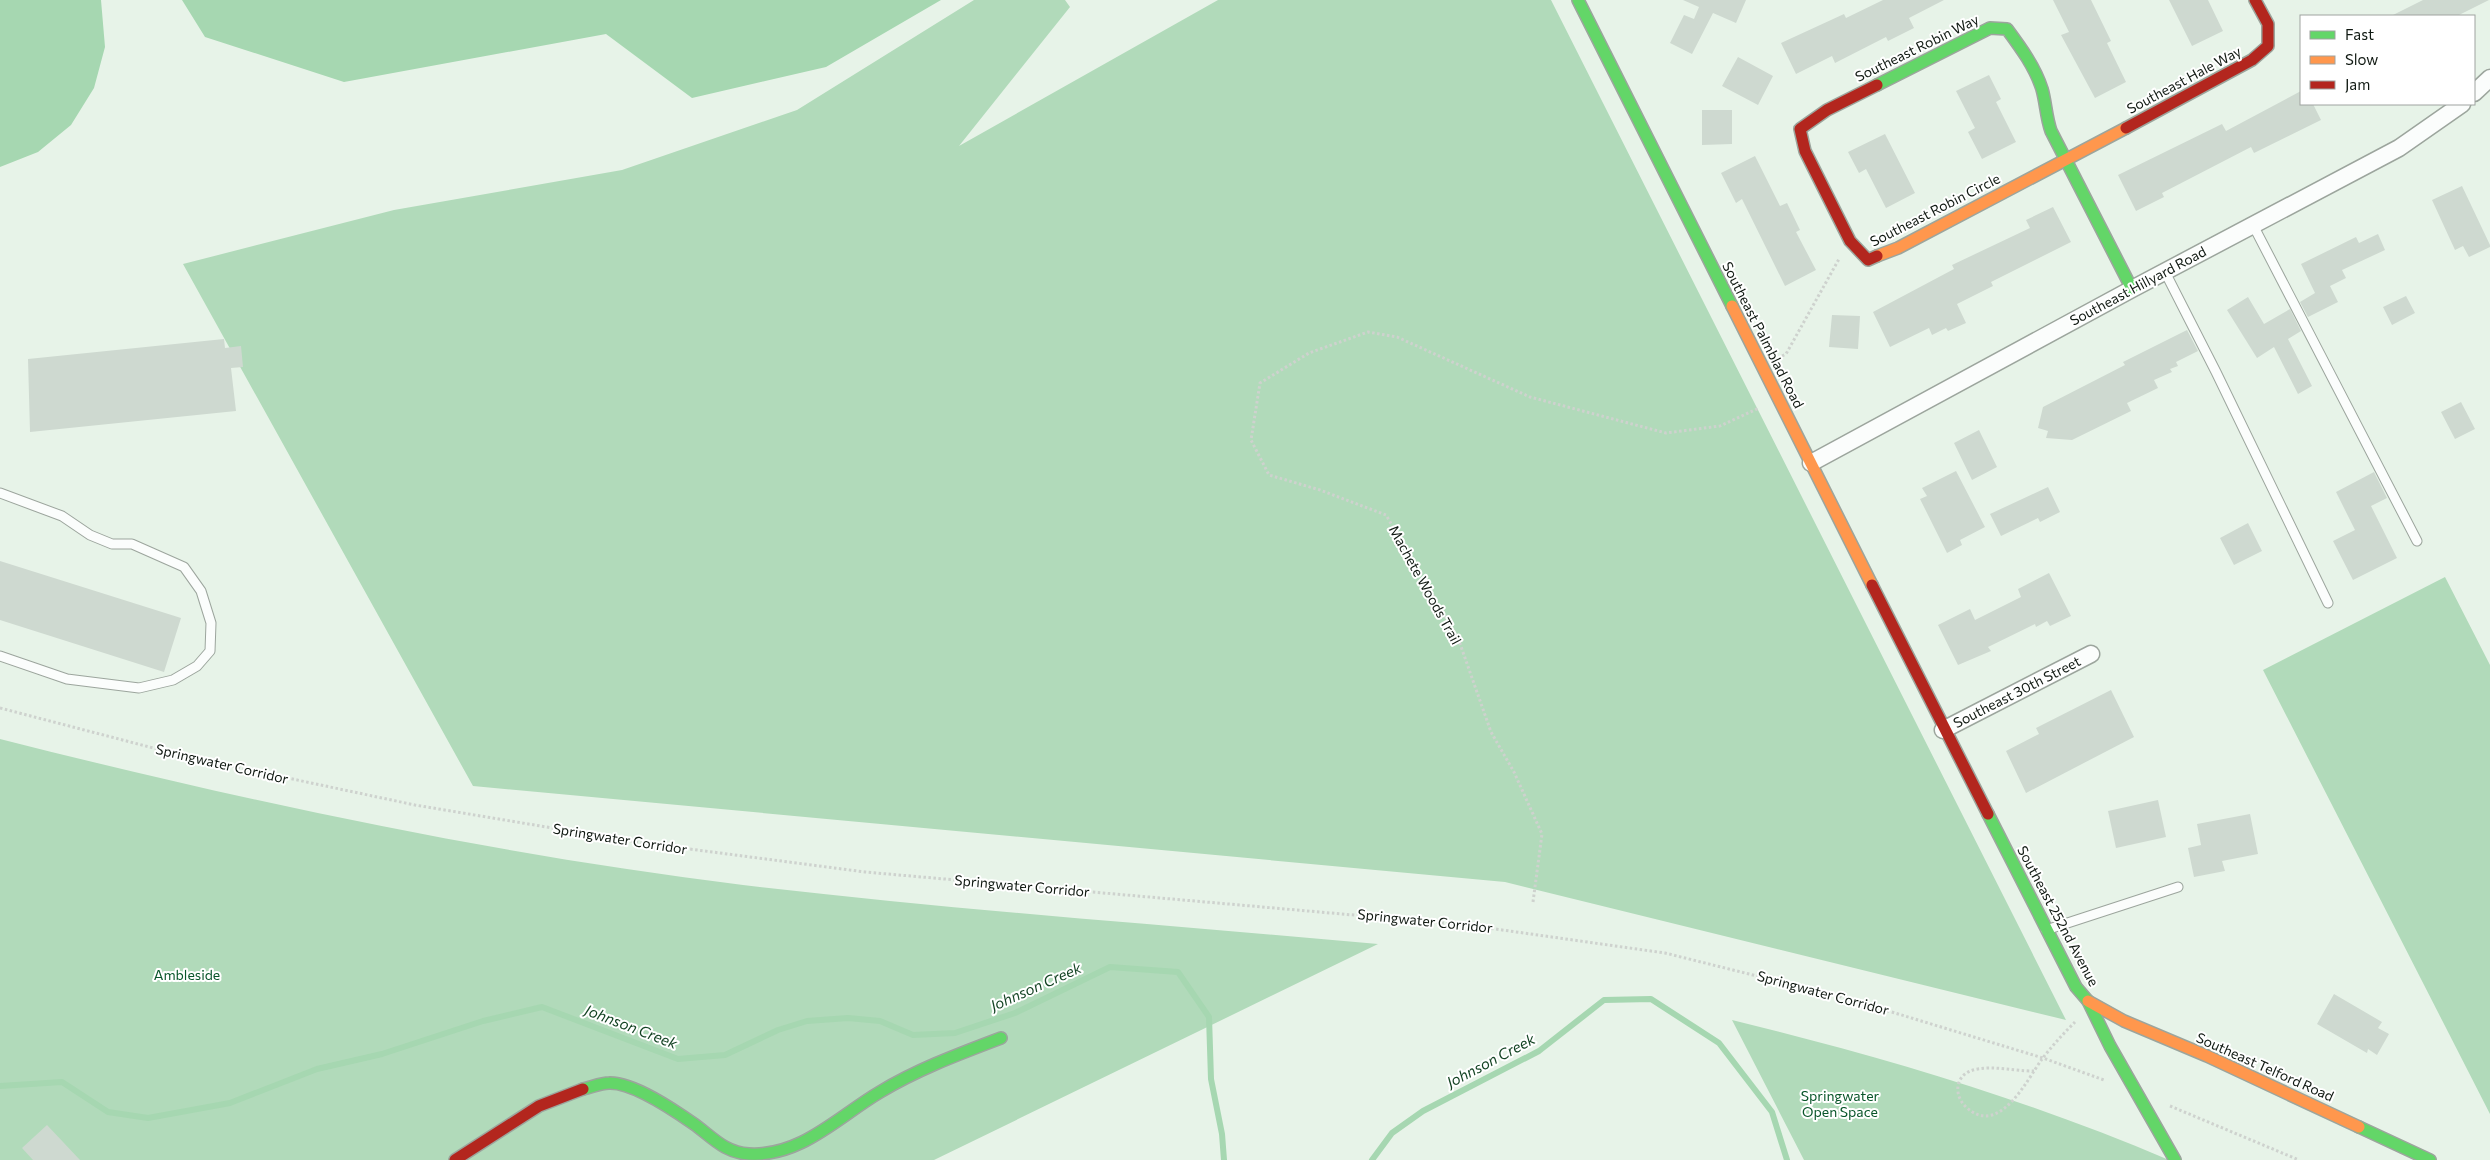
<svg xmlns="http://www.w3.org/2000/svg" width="2490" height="1160" font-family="Commissioner,sans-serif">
<rect width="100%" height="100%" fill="#e7f3e8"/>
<path fill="#b1daba" d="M974 0H1065L1070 7 959 146 1218 0H1551L2066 1020 1505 882 473 786 183 264 394 210 622 170 797 110Z
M2445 577 2490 665V1114L2263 670Z
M0 739C245 801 492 854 743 885 954 910 1166 925 1378 944L934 1160H0Z
M1732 1020C1881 1056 2028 1100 2169 1160H1804Z"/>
<path fill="#a6d7b1" d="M0 0H101L105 47 94 88 71 125 38 152 0 167Z
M182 0H941L826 67 692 98 606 34 344 82 205 37Z"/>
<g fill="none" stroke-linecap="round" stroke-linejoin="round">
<path stroke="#a6d7b1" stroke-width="6" d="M0 1086 62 1082 108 1112 148 1118 230 1103 317 1069 382 1054 483 1021 542 1007 678 1059 725 1055 778 1030 807 1021 848 1018 880 1021 913 1035 955 1033 1015 1013 1110 967 1178 972 1209 1017 1211 1079 1222 1134 1224 1160
M1372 1160 1392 1133 1423 1111 1539 1051 1604 1000 1651 999 1719 1043 1772 1112 1787 1160"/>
</g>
<path fill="#ced9d0" d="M1683 0H1746L1736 23 1713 13 1692 54 1670 43 1684 15 1694 19 1699 7Z
M1883 0H1944L1909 18 1914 28 1888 41 1886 37 1835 63 1832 56 1796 74 1781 43 1844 14 1846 18Z
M2053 0H2091L2111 41 2107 43 2126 82 2095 98 2061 35 2069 32Z
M2169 0H2208L2223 31 2192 46Z
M2423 0H2489L2457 16H2391Z
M1738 57 1773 76 1758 105 1722 86Z
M1989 75 2001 99 1996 102 2016 142 1982 159 1968 132 1975 128 1956 91Z
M2301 91V104H2313L2321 120 2254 153 2251 147 2162 193 2164 197 2136 211 2118 175 2222 124 2226 131Z
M1702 110H1732V144L1702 145Z
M1885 134 1915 193 1886 208 1866 169 1859 173 1848 152Z
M1755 156 1780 206 1787 203 1800 230 1796 232 1816 270 1785 286 1742 199 1736 203 1721 173Z
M2462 186 2490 245V247L2469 257 2463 246 2455 250 2432 200Z
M2053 207 2071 242 1991 282 1993 286 1957 304 1966 323 1948 331 1946 328 1932 335 1929 328 1890 347 1873 312 1954 269 1952 265 2030 228 2026 220Z
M2378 234 2385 250 2342 270 2346 278 2330 286 2338 302 2308 317 2300 302 2315 293 2301 264 2356 237 2359 243Z
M2406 296 2415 313 2392 325 2383 307Z
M2248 297 2264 324 2290 309 2301 331 2288 339 2312 386 2298 394 2274 347 2257 358 2227 310Z
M1832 315 1860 316 1858 349 1829 347Z
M2187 330 2198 351 2176 362 2178 366 2170 369 2172 372 2154 380 2158 388 2127 403 2131 411 2072 440 2046 438 2048 431 2038 428 2043 407 2125 365 2123 362Z
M224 339 225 348 241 346 243 367 231 368 236 411 30 432 28 359Z
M2461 402 2475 429 2455 439 2441 412Z
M1979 430 1997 467 1972 480 1954 443Z
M1956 471 1985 527 1960 540 1962 545 1947 553 1920 499 1927 496 1922 488Z
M2374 472 2387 498 2371 506 2397 558 2353 580 2333 541 2355 530 2336 492Z
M2048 487 2060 512 2040 522 2038 518 2001 536 1990 514Z
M2248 523 2262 551 2234 565 2220 538Z
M0 561 181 618 164 672 0 620Z
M2049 573 2071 616 2050 626 2047 621 2036 627 2035 624 1988 647 1991 651 1958 665 1938 625 1970 609 1975 620 2021 597 2018 589Z
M2111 690 2134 737 2026 793 2006 751 2039 734 2036 728Z
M2158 800 2166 837 2116 848 2108 811Z
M2250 814 2258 854 2222 861 2225 871 2194 877 2188 848 2201 845 2197 824Z
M2334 994 2382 1022 2378 1028 2389 1034 2377 1055 2368 1049 2367 1053 2317 1024Z
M47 1125 80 1160H33L22 1148Z"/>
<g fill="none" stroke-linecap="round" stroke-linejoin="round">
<defs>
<path id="lane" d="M2253 225 2417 541
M2165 272 2216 372 2328 603
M0 493 62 516 90 535 112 544H132L184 567 201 591 211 623 210 651 197 666 173 680 139 688 67 679 0 656
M2046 930 2178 887"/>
<path id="street" d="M2474 93 2490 78
M1811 463 2132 289 2399 148 2462 104
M1943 730 2091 654"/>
<path id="fast" d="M1578 0 1732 306
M1877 85 1990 28 2007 29C2021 48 2035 67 2042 89 2046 103 2046 117 2051 131L2132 289
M1988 814 2076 987 2088 1001 2110 1046 2175 1160
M583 1089C592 1087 601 1083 609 1083 633 1082 674 1110 694 1124 712 1137 725 1153 749 1154 801 1157 839 1116 880 1092 918 1069 959 1054 1001 1038
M2359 1127 2430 1160"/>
<path id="slow" d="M1877 256 1898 248 2126 128
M1732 306 1872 585
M2088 1001 2124 1021 2207 1056 2359 1127"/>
<path id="jam" d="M1877 85 1827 110 1800 129 1805 151 1850 241 1868 260 1877 256
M2126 128 2252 60 2268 46V24L2255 0
M1872 585 1988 814
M455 1160 539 1106 583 1089"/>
</defs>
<use href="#lane" stroke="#9ca59d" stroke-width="11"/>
<use href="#street" stroke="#9ca59d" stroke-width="19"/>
<use href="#fast" stroke="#9ca59d" stroke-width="14"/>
<use href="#slow" stroke="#9ca59d" stroke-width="14"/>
<use href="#jam" stroke="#9ca59d" stroke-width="14"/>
<path stroke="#ced2ce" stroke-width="3" stroke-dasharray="2.5 2.5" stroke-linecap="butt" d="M1782 356 1786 354 1839 259
M0 708 184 756 415 805 636 842 865 872 1467 925 1665 953 1849 999 2043 1058 2104 1080
M1533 902 1542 834 1514 772 1491 732 1458 638 1386 515 1320 490 1269 475 1251 440 1260 383 1309 353 1368 332 1397 337 1530 397 1666 433 1720 426 1759 408
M2034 1071C2013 1072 1963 1057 1958 1086 1957 1094 1960 1101 1966 1107 1999 1138 2027 1080 2042 1059 2052 1046 2063 1034 2075 1022
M2170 1106 2299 1160"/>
<use href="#lane" stroke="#fbfdfc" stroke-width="9"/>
<use href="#street" stroke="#fbfdfc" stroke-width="16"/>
<use href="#fast" stroke="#63d668" stroke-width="11"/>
<use href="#slow" stroke="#ff974d" stroke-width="11"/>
<use href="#jam" stroke="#b3261e" stroke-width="11"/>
</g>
<g text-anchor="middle" stroke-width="4" stroke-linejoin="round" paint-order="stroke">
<g font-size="14" fill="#101912" stroke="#fff">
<text transform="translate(1917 48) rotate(-26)" y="5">Southeast Robin Way</text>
<text transform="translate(2184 80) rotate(-28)" y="5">Southeast Hale Way</text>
<text transform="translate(1935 210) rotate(-27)" y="5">Southeast Robin Circle</text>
<text transform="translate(2138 286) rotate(-28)" y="5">Southeast Hillyard Road</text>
<text transform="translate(1763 335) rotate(63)" y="5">Southeast Palmblad Road</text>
<text transform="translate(1425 585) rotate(61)" y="5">Machete Woods Trail</text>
<text transform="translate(2017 692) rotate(-27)" y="5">Southeast 30th Street</text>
<text transform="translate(222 764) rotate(13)" y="5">Springwater Corridor</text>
<text transform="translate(620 839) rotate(9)" y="5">Springwater Corridor</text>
<text transform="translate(1022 886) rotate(5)" y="5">Springwater Corridor</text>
<text transform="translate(2058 916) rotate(62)" y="5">Southeast 252nd Avenue</text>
<text transform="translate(1425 921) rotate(6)" y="5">Springwater Corridor</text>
<text transform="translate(1823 993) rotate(15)" y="5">Springwater Corridor</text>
<text transform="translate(2265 1067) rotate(24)" y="5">Southeast Telford Road</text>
</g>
<g font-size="14" fill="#085529" stroke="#fff">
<text x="187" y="980">Ambleside</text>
<text x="1840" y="1101">Springwater<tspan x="1840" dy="16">Open Space</tspan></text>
</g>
<g font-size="15" font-style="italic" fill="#134323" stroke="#fff">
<text transform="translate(1036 987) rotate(-24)" y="5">Johnson Creek</text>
<text transform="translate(631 1027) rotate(21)" y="5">Johnson Creek</text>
<text transform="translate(1491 1061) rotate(-28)" y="5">Johnson Creek</text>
</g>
</g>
<rect x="2300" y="15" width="175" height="90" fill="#ffffff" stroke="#9fa3a0"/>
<rect x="2310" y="31" width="25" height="8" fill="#63d668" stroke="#9fa3a0"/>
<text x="2345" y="40" font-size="15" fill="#101912">Fast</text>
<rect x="2310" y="56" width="25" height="8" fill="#ff974d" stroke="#9fa3a0"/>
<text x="2345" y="65" font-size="15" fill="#101912">Slow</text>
<rect x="2310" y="81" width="25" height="8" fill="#b3261e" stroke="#9fa3a0"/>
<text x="2345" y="90" font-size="15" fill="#101912">Jam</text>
</svg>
